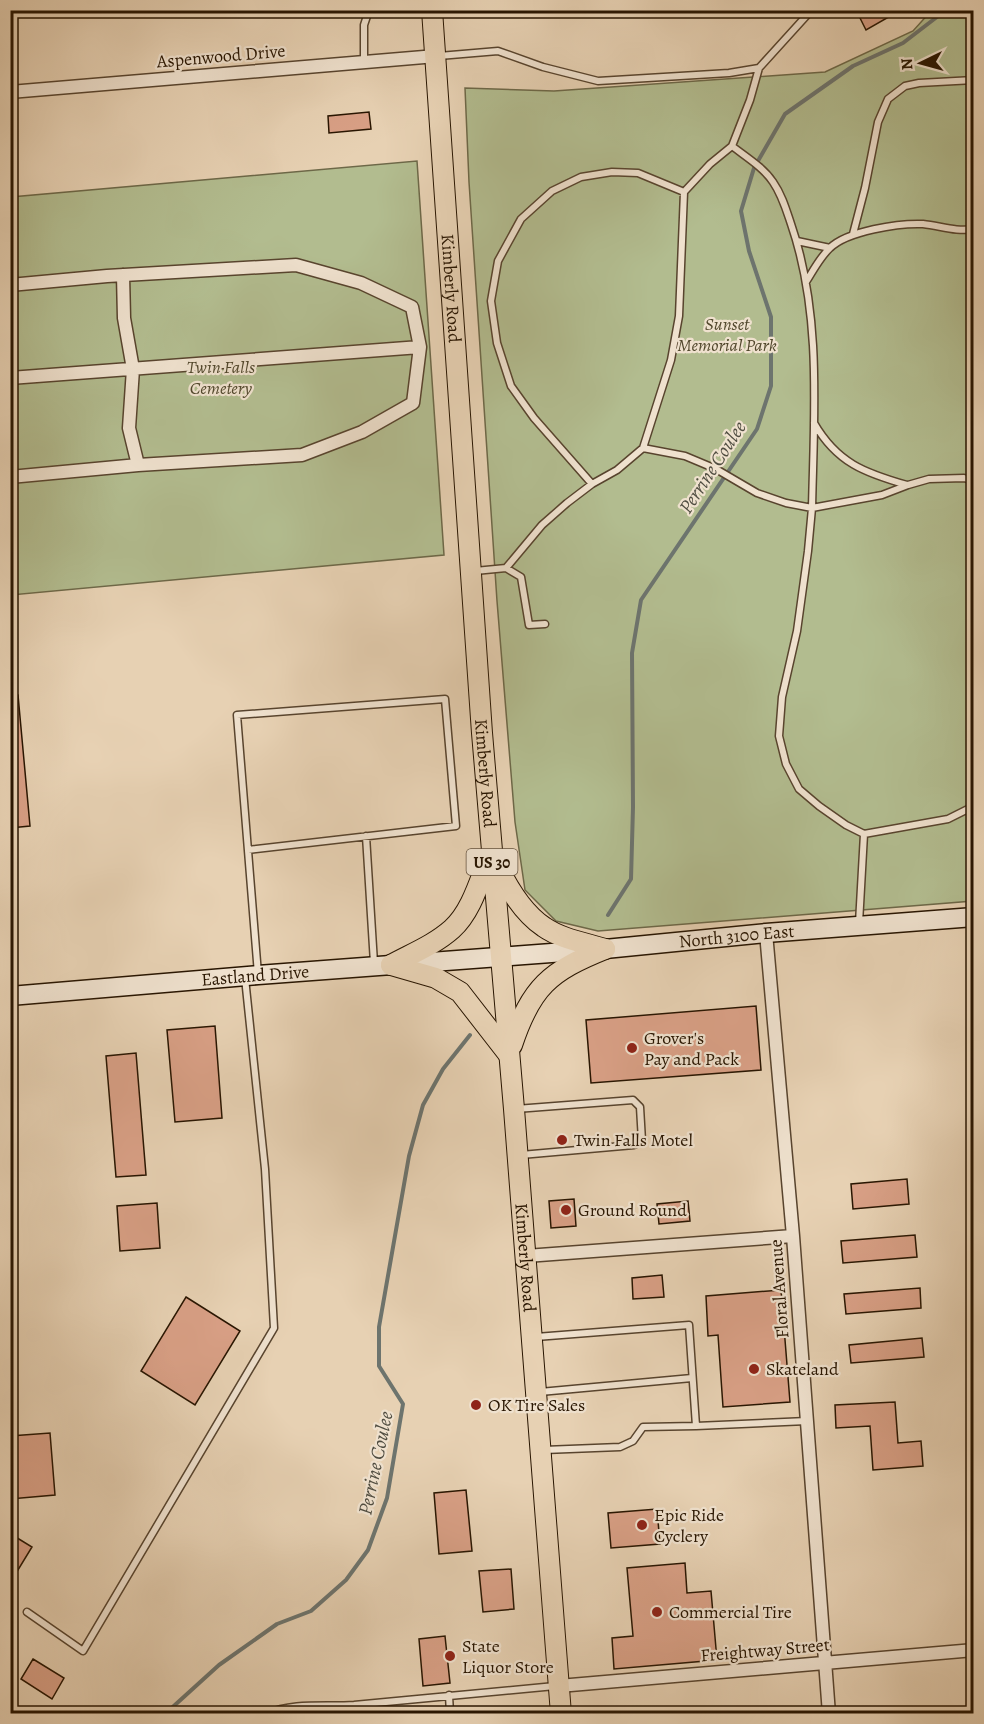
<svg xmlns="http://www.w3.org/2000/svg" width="984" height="1724" font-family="Alegreya,serif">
<rect width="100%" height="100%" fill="#e7d1b3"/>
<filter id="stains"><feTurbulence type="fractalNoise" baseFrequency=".00333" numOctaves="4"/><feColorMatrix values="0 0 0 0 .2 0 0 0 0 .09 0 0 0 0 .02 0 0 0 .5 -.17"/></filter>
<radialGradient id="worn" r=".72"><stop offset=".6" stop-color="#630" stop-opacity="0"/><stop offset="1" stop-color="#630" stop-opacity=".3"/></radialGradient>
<path fill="#b2bc8f" stroke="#6d6848" stroke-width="1.5" d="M931 11H973V901L598 931 556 921 525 890 515 822 497 601 469 182 465 88 554 91 825 72 913 31Z
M417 161 444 555 11 595V197Z"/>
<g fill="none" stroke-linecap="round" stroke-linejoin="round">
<path stroke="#6d746e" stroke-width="4" d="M608 915 631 879 633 807 632 653 641 600 757 429 771 386V317L749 251 741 211 754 168 785 114 853 66 903 43 946 10
M165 1714 219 1665 277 1624 311 1611 346 1580 368 1550 387 1498 403 1404 379 1366V1327L409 1156 423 1105 443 1069 470 1035"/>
</g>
<path fill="#d9a086" stroke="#281501" stroke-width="1.5" d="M856 10H901L866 30Z
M369 112 371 129 329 133 328 116Z
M18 695 30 826 10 828V696Z
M756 1006 761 1070 591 1083 586 1020Z
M215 1026 222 1118 175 1122 167 1030Z
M136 1053 146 1175 116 1177 106 1056Z
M907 1179 909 1204 853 1209 851 1184Z
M574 1199 576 1226 551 1228 549 1201Z
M688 1201 690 1221 659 1224 657 1204Z
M157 1203 160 1248 120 1251 117 1206Z
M915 1235 917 1257 843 1263 841 1241Z
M662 1275 664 1297 633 1299 632 1278Z
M920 1288 921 1308 846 1314 844 1294Z
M781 1290 790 1402 723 1407 718 1335 708 1336 706 1296Z
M186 1297 240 1331 195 1405 141 1371Z
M922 1338 924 1357 851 1363 849 1345Z
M895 1402 898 1443 921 1441 923 1466 873 1470 870 1426 836 1428 835 1405Z
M50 1433 55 1495 10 1499V1436Z
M466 1490 472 1551 439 1554 434 1493Z
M657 1509 660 1544 611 1548 608 1513Z
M14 1536 32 1547 10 1583V1542Z
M685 1563 687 1593 711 1591 717 1660 614 1669 612 1638 633 1636 627 1568Z
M511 1569 514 1609 483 1612 479 1571Z
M445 1636 450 1683 423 1686 419 1639Z
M33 1659 64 1678 52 1699 21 1679Z"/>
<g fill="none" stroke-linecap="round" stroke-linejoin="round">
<defs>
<path id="lane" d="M439 56 498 51 543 67 598 81 729 73 759 68 808 14 813 10
M364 61V25L369 10
M732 146C746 157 763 167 773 182 782 195 786 209 791 224 822 314 814 414 812 508L882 495 908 485 929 479 964 478 974 481
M853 234 865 188 878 122 888 99 905 86 919 83 974 80
M797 241 830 248
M806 282C813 271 820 257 830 248 847 231 899 223 923 224 941 226 956 232 974 229
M814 423C837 463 865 473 907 485
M643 448 685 456 716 469 757 493 786 503 812 508 808 551 797 631 782 697 779 736 786 764 799 789 819 806 846 825 864 834 948 819 974 806
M592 484 534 418 511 386 497 343 491 301 498 261 521 219 552 191 581 177 612 172 638 173 684 192 710 164 732 146 750 100 759 68
M506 568 521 577 529 625 545 624
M475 571 506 568 542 525 567 503 592 484 617 470 643 448 671 360 679 316 684 192
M366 836 374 963
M248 850 456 826 445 699 237 715 258 974
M859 923 864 834
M516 1109 633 1100 640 1107 642 1141 634 1145 521 1155
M536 1337 689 1325 696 1426 807 1421
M540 1392 692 1378
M544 1450 620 1447 633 1441 643 1427 696 1426
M27 1612 83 1651 274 1328 265 1169 245 978
M449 1695 450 1714
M267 1714C293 1702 326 1707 354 1705 421 1699 488 1692 555 1686"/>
<path id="street" d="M10 92 436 56
M123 275 124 318 133 369 129 428 138 465
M10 285 107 276 296 265 361 283 412 307 420 347 413 403 362 432 302 455 138 465 10 477
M10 378 420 347
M766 933 793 1236 829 1714
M526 1256 793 1236
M559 1686 974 1650"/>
<g id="secondary">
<path id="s1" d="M10 996 258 975 605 949 766 933 974 917"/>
</g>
<g id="primary">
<path id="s2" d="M432 10 482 733 514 1109 561 1714"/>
<path d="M497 865C508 888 523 913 544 927 561 939 586 943 605 949"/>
<path d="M391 965C411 954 434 945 452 929 472 911 480 879 490 855"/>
<path d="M391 965 436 978 460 992 509 1055"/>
<path d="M512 1045C531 987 550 971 605 949"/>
</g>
</defs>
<use href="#lane" stroke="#58442e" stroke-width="9"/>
<use href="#street" stroke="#58442e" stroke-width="15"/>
<use href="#secondary" stroke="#281501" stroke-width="21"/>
<use href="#primary" stroke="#281501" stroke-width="22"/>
<use href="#lane" stroke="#efe1ce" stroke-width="6"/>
<use href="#street" stroke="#efe1ce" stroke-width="12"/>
<use href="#secondary" stroke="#efe1ce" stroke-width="18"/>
<use href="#primary" stroke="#e7d1b3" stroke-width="20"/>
</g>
<g fill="#8f2418" stroke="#efe1ce" stroke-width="2">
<circle cx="632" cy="1048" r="6"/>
<circle cx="562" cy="1140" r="6"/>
<circle cx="566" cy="1210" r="6"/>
<circle cx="754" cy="1369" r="6"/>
<circle cx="476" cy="1405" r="6"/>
<circle cx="642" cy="1525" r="6"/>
<circle cx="657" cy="1612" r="6"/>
<circle cx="450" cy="1656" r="6"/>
</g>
<g text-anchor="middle" stroke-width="4.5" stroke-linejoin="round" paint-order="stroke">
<rect fill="#efe1ce" stroke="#64523e" stroke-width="1.5" x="466.5" y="849" width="51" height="26" rx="4.5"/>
<g font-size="16" font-weight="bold" fill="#281501">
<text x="492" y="868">US 30</text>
</g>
<g font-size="18" fill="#281501" stroke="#efe1ce">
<text transform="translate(221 56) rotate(-5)" y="6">Aspenwood Drive</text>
<text dy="6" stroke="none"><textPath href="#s2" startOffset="279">Kimberly Road</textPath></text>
<text dy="6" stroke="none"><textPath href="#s2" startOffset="765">Kimberly Road</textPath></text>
<text dy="6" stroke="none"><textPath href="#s1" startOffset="729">North 3100 East</textPath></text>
<text dy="6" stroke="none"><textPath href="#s1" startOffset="246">Eastland Drive</textPath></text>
<text dy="6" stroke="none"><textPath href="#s2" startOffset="1251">Kimberly Road</textPath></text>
<text transform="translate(779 1289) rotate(-94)" y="6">Floral Avenue</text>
<text transform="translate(765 1650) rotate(-5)" y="6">Freightway Street</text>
</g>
<g font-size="18" font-style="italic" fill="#51472c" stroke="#efe1ce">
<text x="727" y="330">Sunset<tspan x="727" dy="21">Memorial Park</tspan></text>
<text x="221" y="373">Twin Falls<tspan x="221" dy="21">Cemetery</tspan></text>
</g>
<g font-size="18" fill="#281501" stroke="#efe1ce" text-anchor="start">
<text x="644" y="1044">Grover's<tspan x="644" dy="21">Pay and Pack</tspan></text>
<text x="574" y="1146">Twin Falls Motel</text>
<text x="578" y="1216">Ground Round</text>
<text x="766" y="1375">Skateland</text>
<text x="488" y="1411">OK Tire Sales</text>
<text x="654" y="1521">Epic Ride<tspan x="654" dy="21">Cyclery</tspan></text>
<text x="669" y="1618">Commercial Tire</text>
<text x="462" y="1652">State<tspan x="462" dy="21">Liquor Store</tspan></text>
</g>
<g font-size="20" font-style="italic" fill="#504d41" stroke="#efe1ce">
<text transform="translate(712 467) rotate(-57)" y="7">Perrine Coulee</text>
<text transform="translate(375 1463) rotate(-78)" y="7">Perrine Coulee</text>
</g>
</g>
<rect width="984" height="1724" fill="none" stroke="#e7d1b3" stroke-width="36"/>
<rect x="12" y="12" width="960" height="1700" fill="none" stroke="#281501" stroke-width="3"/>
<rect x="18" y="18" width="948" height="1688" fill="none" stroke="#281501" stroke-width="1.5"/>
<g transform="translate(921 63) rotate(265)" stroke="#efe1ce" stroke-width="4.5" paint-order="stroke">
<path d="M0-4.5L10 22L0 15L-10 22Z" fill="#281501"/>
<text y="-9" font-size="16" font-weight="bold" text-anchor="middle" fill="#281501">N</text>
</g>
<rect width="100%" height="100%" filter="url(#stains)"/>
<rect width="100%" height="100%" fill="url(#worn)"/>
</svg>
